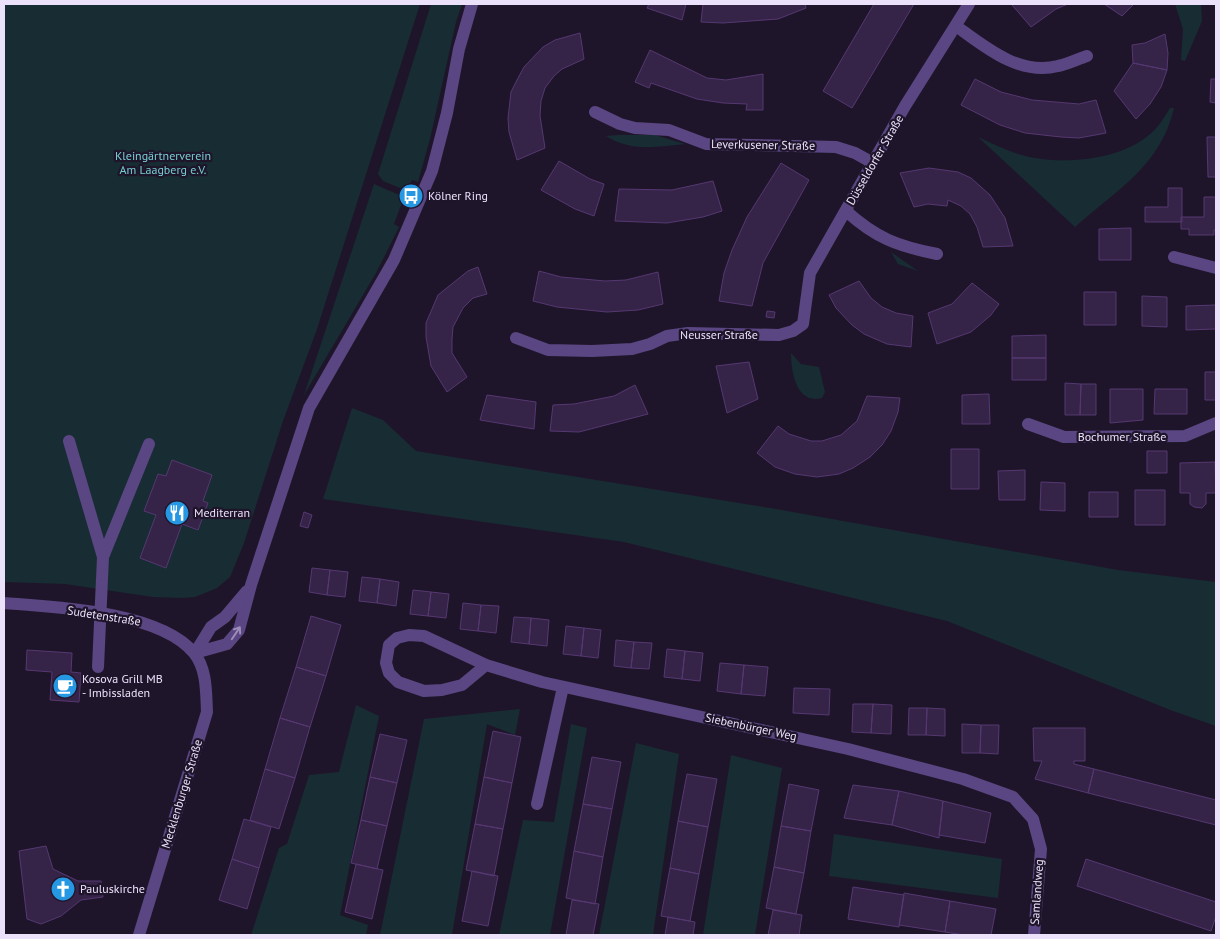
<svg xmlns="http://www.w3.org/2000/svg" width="1220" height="939" font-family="'PT Sans',sans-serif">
<rect width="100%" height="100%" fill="#1f152a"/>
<path fill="#182c33" d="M4 4H420L317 329 283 421 244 543 230 577 217 588 195 597 181 598 153 597 65 584 4 582Z
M431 4H462L456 22 430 139 418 182 412 180 407 191 383 181 378 174Z
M1175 4H1201L1202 21 1185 61 1181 60 1183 29Z
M1170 108H1174C1161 166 1116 190 1075 227L978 137C996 145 1015 155 1035 158 1070 164 1121 159 1149 135 1158 128 1164 118 1170 108Z
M618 135H655L685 144C657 147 631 152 606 136Z
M374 184 404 197 394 224 399 227 376 273 304 395Z
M891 252 918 271 898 264Z
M791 353 801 364 819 367 825 392 822 398C796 405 791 371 791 353Z
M352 408 383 420 416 451 776 509 1118 570 1216 582V726L1173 711 947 621 624 542 323 499Z
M356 705 379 716 340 915 368 925 366 935H251L279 848 287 844 309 775 339 772Z
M520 709 515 735 487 724 452 935H380L424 719Z
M571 724 587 728 550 935H499L523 820 554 822Z
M636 743 679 754 653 935H599Z
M731 755 782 768 755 935H703Z
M834 834 1002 859 998 898 829 876Z"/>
<path fill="#362348" stroke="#553871" d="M649 4H686L682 20 647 8Z
M703 4H805L806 8 778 19 723 23 701 22Z
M874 4H914L852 108 823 91Z
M1014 4H1068L1056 9 1031 27 1012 5Z
M1104 4H1134L1122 16Z
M580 33 584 59 562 69 554 76 545 88 541 101 540 116 545 148 517 160 509 132 508 118 511 92 517 80 524 67 543 47 555 40Z
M1165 34 1168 53 1167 70 1133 63 1132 45 1145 43Z
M650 50 707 78 726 80 763 74V110H746L747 104 723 103 697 99 651 83 649 88 635 82Z
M1133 63 1167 70 1161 87 1150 104 1136 119 1114 91Z
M975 79 1001 92 1032 100 1079 104 1096 100 1106 133 1079 138 1061 137 1025 133 1000 125 961 105Z
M1211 79H1216V103L1210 102Z
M1207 137H1216V177H1208Z
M559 161 590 179 604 184 594 216 575 209 541 190Z
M781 163 809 180 763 263 752 306 719 301 724 273 732 250 747 217Z
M929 168 958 172 971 178 990 195 1005 218 1013 246 983 247 977 227 970 214 961 206 948 200 947 206 928 204 914 207 900 173Z
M713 181 722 211 703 217 667 223 615 221 619 189 672 190Z
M1168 188H1182V222H1145V207H1168Z
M1204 197H1216V230H1214V235H1189V229H1181V217H1204Z
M1131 228V260H1099V229Z
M478 267 487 294 473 298 463 308 453 327 452 339V353L467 377 447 392 431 366 426 337V323L438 295 468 271Z
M539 271 561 277 605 281 626 280 658 272 663 304 638 310 607 312 557 307 533 301Z
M859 281 871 298 882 307 896 313 913 316 911 347 887 344 864 334 852 325 836 308 829 295Z
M972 283 999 304 991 315 971 332 937 344 928 313 952 304Z
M1084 292H1116V325H1084Z
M1142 296 1167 297V327L1142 326Z
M1216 305V329L1186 330V306Z
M767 311 775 312 774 318 766 317Z
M1046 335V358H1012V336Z
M1012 358H1046V380H1012Z
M749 362 758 399 727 413 716 366Z
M1205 372H1216V400H1205Z
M1065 383 1081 384 1080 415H1065Z
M1081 384H1096V415H1080Z
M635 385 648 414 579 432 550 431 553 405 574 404 614 396Z
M1110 389H1143V420L1110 423Z
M1155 389H1187V414H1154Z
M989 394 990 424H962V395Z
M487 395 536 402 534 429 480 420Z
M867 396 900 398 898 412 891 431 882 445 870 457 853 468 839 474 817 477 795 474 775 467 757 453 778 426 789 434 811 441H822L841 435 857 421Z
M951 449H979V489H951Z
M1147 451H1167V473H1147Z
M172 460 212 475 203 501 208 503 198 530 182 524 166 568 140 558 156 515 144 511 158 474 166 476Z
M1215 462 1216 493H1206V504L1202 508 1194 507 1190 504V493H1180V463Z
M1025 470V500H999L998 471Z
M1041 482 1065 483V511L1040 510Z
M1135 490H1165V525H1135Z
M1089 492H1118V517H1089Z
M304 512 312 515 308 528 300 526Z
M312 568 330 570 327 595 309 592Z
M330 570 348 572 345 597 327 595Z
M362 577 380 579 377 603 359 601Z
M380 579 399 582 396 606 377 603Z
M413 590 431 592 428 616 410 614Z
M431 592 449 594 446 618 428 616Z
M463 603 481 605 478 631 460 629Z
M481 605 499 606 496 633 478 631Z
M311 616 341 625 326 676 296 667Z
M514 617 531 618 529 644 511 642Z
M531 618 549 620 547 646 529 644Z
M566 626 584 628 581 656 563 654Z
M584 628 601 630 598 658 581 656Z
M616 640 634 642 631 668 614 666Z
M634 642 652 643 649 669 631 668Z
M667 649 685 651 682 679 664 677Z
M27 650 72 653 71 672 81 673 79 702 50 700 52 672 26 670Z
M685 651 703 653 700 681 682 679Z
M720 663 744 665 741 694 717 691Z
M744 665 768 667 765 696 741 694Z
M296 667 326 676 310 727 280 718Z
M794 688 830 689 829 715 793 713Z
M853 704H873L871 733 852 732Z
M873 704 892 705 891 734 871 733Z
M909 708H927L926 735H908Z
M927 708 945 709V736L926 735Z
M280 718 310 727 295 778 265 769Z
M962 724 981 725 980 753H962Z
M981 725H999L998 754 980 753Z
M1033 728H1085V761H1074V764L1094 769 1088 793 1035 779 1042 761H1034Z
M493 731 521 737 512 783 484 777Z
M380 734 407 740 397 783 370 777Z
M592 757 621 762 612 809 583 804Z
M265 769 295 778 279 829 250 820Z
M1094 769 1216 800V825L1088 793Z
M687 774 717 779 708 827 678 821Z
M370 777 397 783 387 826 361 820Z
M484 777 512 783 503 829 475 824Z
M789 784 819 790 811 831 781 826Z
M853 785 899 791 892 825 844 818Z
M899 791 943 801 939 838 892 825Z
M943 801 991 813 985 843 939 835Z
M583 804 612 809 603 857 574 851Z
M244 819 271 827 259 868 232 859Z
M361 820 387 826 377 869 351 863Z
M678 821 708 827 699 874 670 868Z
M475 824 503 829 494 876 466 870Z
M781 826 811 831 804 873 774 867Z
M46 846 53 869 78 881H101L103 897 81 900 61 916 41 924 27 919 19 851Z
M574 851 603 857 595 904 566 898Z
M232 859 259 868 247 909 219 900Z
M1086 859 1216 902V916L1211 931 1077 886Z
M356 864 383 870 372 919 345 912Z
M774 867 804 873 796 914 766 908Z
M670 868 699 874 690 921 661 916Z
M472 871 498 876 488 926 462 921Z
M853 887 904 895 899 927 848 919Z
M904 893 950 901 945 932 899 925Z
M572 900 599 904 593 935H566Z
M950 901 996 909 991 935H964L945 932Z
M773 910 802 915 799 935H768Z
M668 917 695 922 693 935H665Z"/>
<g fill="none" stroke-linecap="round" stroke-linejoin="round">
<path stroke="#5a4682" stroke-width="12" d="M956 26C985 47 1019 76 1058 66 1068 64 1078 59 1087 56
M595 112 620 124 635 128 669 130 706 144 836 147 855 153 873 163
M846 211C876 238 897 246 937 254
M1174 257 1216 268
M516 338 548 350 592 351 632 349 650 344 667 336 688 333 779 335 793 331 803 324 810 273 905 106 969 4
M1028 424 1064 437 1185 436 1216 423
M69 441 103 557
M4 603C55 607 160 611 194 653 207 669 206 692 207 712L139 935
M195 653 227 644 239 630 251 585 309 408 394 260 432 171 447 113 459 49 472 4
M195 653 211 627 225 617 247 591
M486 665 462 685 442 690 424 691 398 682 389 673 386 663 389 645 397 638 409 635 424 636 486 665 542 682 848 749 963 779 1013 797 1033 819 1041 849 1034 935
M98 667 103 557 149 444
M537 804 563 687"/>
</g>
<defs><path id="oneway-shaft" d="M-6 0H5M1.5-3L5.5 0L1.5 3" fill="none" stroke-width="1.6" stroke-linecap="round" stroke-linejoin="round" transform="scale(1.25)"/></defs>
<use stroke="#9c8cb8" href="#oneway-shaft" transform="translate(236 633) rotate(-56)"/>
<defs>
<symbol id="bus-disc" viewBox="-11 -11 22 22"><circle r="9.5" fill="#2697e3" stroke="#1f152a"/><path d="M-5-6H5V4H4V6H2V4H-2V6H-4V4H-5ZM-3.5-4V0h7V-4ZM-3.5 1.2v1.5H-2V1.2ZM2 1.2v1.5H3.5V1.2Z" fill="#fff"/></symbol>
<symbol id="restaurant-disc" viewBox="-11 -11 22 22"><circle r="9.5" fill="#2697e3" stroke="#1f152a"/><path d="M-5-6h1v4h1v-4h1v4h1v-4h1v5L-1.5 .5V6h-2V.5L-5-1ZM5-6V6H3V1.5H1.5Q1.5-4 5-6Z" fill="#fff"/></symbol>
<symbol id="cafe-disc" viewBox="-11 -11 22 22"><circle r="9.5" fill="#2697e3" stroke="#1f152a"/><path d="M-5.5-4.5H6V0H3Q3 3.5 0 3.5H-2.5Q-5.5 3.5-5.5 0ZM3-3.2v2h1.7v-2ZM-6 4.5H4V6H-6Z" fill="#fff"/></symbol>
<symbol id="church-disc" viewBox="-11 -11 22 22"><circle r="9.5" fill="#2697e3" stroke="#1f152a"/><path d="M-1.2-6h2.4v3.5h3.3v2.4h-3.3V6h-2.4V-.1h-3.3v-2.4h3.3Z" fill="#fff"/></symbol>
</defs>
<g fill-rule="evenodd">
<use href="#bus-disc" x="397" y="182" width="28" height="28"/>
<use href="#restaurant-disc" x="163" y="499" width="28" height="28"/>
<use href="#cafe-disc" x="51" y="672" width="28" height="28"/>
<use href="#church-disc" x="49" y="875" width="28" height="28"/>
</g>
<g text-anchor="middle" stroke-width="4.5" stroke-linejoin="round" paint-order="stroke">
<g font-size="12" fill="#ece1fb" stroke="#1f152a">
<text transform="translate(763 145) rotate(1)" y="4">Leverkusener Straße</text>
<text transform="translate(875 160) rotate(-60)" y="4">Düsseldorfer Straße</text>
<text x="719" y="339">Neusser Straße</text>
<text x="1122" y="441">Bochumer Straße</text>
<text transform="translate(104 616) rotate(9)" y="4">Sudetenstraße</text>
<text transform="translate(751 727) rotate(12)" y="4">Siebenbürger Weg</text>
<text transform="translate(182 794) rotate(-73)" y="4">Mecklenburger Straße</text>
<text transform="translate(1037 892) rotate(-86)" y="4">Samlandweg</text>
</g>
<g font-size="12" fill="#75cfd3" stroke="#1f152a">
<text x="163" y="160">Kleingärtnerverein<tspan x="163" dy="14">Am Laagberg e.V.</tspan></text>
</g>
<g font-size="12" fill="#ece1fb" stroke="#1f152a" text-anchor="start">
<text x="428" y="200">Kölner Ring</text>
<text x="194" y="517">Mediterran</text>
<text x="82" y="683">Kosova Grill MB<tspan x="82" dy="14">- Imbissladen</tspan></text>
<text x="80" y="893">Pauluskirche</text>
</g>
</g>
<rect width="1220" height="939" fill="none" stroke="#ece1fb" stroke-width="10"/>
</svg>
